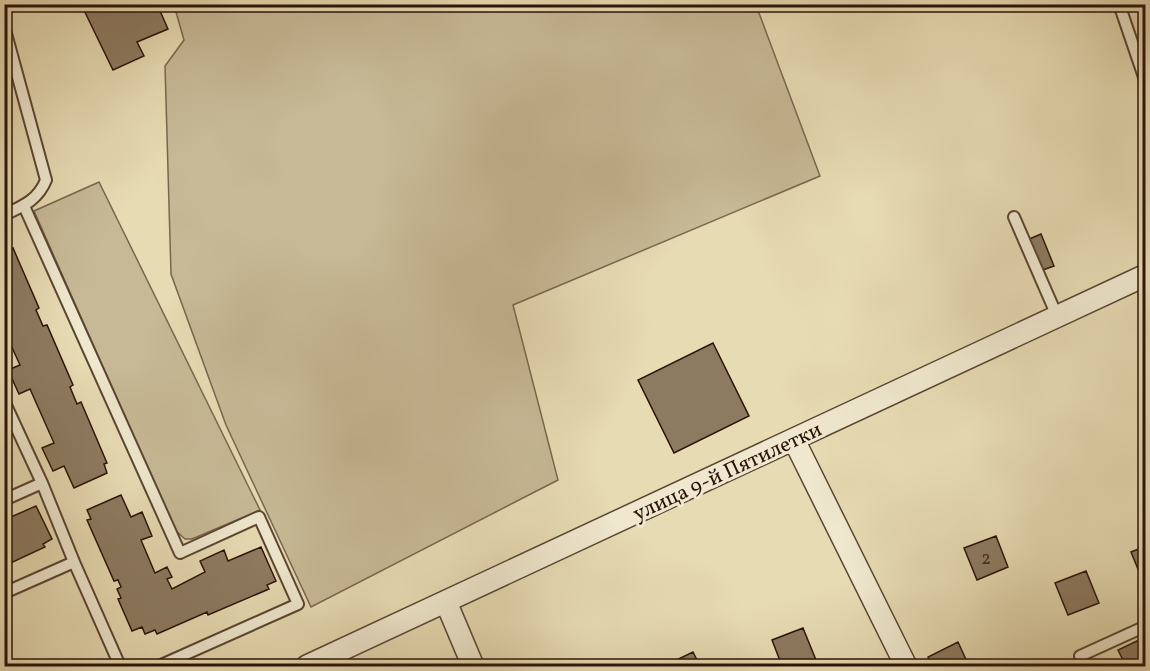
<svg xmlns="http://www.w3.org/2000/svg" width="1150" height="671" font-family="Vollkorn,serif">
<rect width="100%" height="100%" fill="#e7dbb3"/>
<filter id="stains"><feTurbulence type="fractalNoise" baseFrequency=".00333" numOctaves="4"/><feColorMatrix values="0 0 0 0 .2 0 0 0 0 .09 0 0 0 0 .02 0 0 0 .5 -.17"/></filter>
<radialGradient id="worn" r=".72"><stop offset=".6" stop-color="#630" stop-opacity="0"/><stop offset="1" stop-color="#630" stop-opacity=".3"/></radialGradient>
<path fill="#c7b996" stroke="#79664f" stroke-width="1.5" d="M174 5H756L820 176 513 305 558 480 311 607 226 425 171 274 165 66 184 40Z
M99 182 260 510 192 539H185L175 530 34 211Z"/>
<path fill="#8d7b61" stroke="#2b1308" stroke-width="1.5" d="M81 4H157L168 29 137 42 144 56 113 70Z
M1041 234 1054 266 1040 271 1027 240Z
M5 240 9 249 13 248 39 308 36 310 43 326 47 325 73 385 70 387 77 404 81 402 107 463 104 464 107 473 74 488 64 466 53 471 42 448 54 443 30 389 19 394 8 370 20 365 4 330Z
M713 343 749 416 674 453 638 380Z
M121 495 131 517 142 512 152 536 141 540 155 573 167 567 172 577 167 579 172 589 205 572 200 561 224 550 228 561 261 547 276 581 267 585 269 589 208 615 207 612 157 634 155 630 145 634 142 627 132 631 118 599 121 598 117 589 121 587 118 580 114 581 87 520 91 519 87 510Z
M36 506 52 539 43 544 45 547 4 566V520Z
M996 536 1008 567 977 580 964 548Z
M1146 546V583L1144 584 1131 552Z
M1086 571 1099 603 1068 615 1055 583Z
M803 628 816 660 799 666H782L772 640Z
M1141 639 1146 650V666H1126L1118 650Z
M958 642 969 666H932L928 657Z
M693 652 700 666H666V665Z"/>
<g fill="none" stroke-linecap="round" stroke-linejoin="round">
<defs>
<path id="service" d="M1119 4 1146 83
M4 26 46 180C38 200 23 206 4 215
M24 206 180 553 259 517 298 604 159 666
M1014 217 1057 316
M4 401 42 483 4 500
M42 483 74 562
M4 593 74 562 120 666
M1080 656 1146 626"/>
<path id="minor" d="M794 440 906 666
M446 602 473 666
M307 666 1146 275"/>
</defs>
<use href="#service" stroke="#5a4533" stroke-width="14"/>
<use href="#minor" stroke="#5a4533" stroke-width="24"/>
<use href="#service" stroke="#efe8ce" stroke-width="10"/>
<use href="#minor" stroke="#efe8ce" stroke-width="21"/>
</g>
<g text-anchor="middle" stroke-width="6" stroke-linejoin="round" paint-order="stroke">
<g font-size="18" fill="#442d1e">
<text x="986" y="564">2</text>
</g>
<g font-size="21" fill="#2b1308" stroke="#efe8ce">
<text transform="translate(727 471) rotate(-25)" y="7">улица 9-й Пятилетки</text>
</g>
</g>
<rect width="1150" height="671" fill="none" stroke="#e7dbb3" stroke-width="24"/>
<rect x="6" y="6" width="1138" height="659" fill="none" stroke="#2b1308" stroke-width="3"/>
<rect x="12" y="12" width="1126" height="647" fill="none" stroke="#2b1308" stroke-width="1.5"/>
<rect width="100%" height="100%" filter="url(#stains)"/>
<rect width="100%" height="100%" fill="url(#worn)"/>
</svg>
